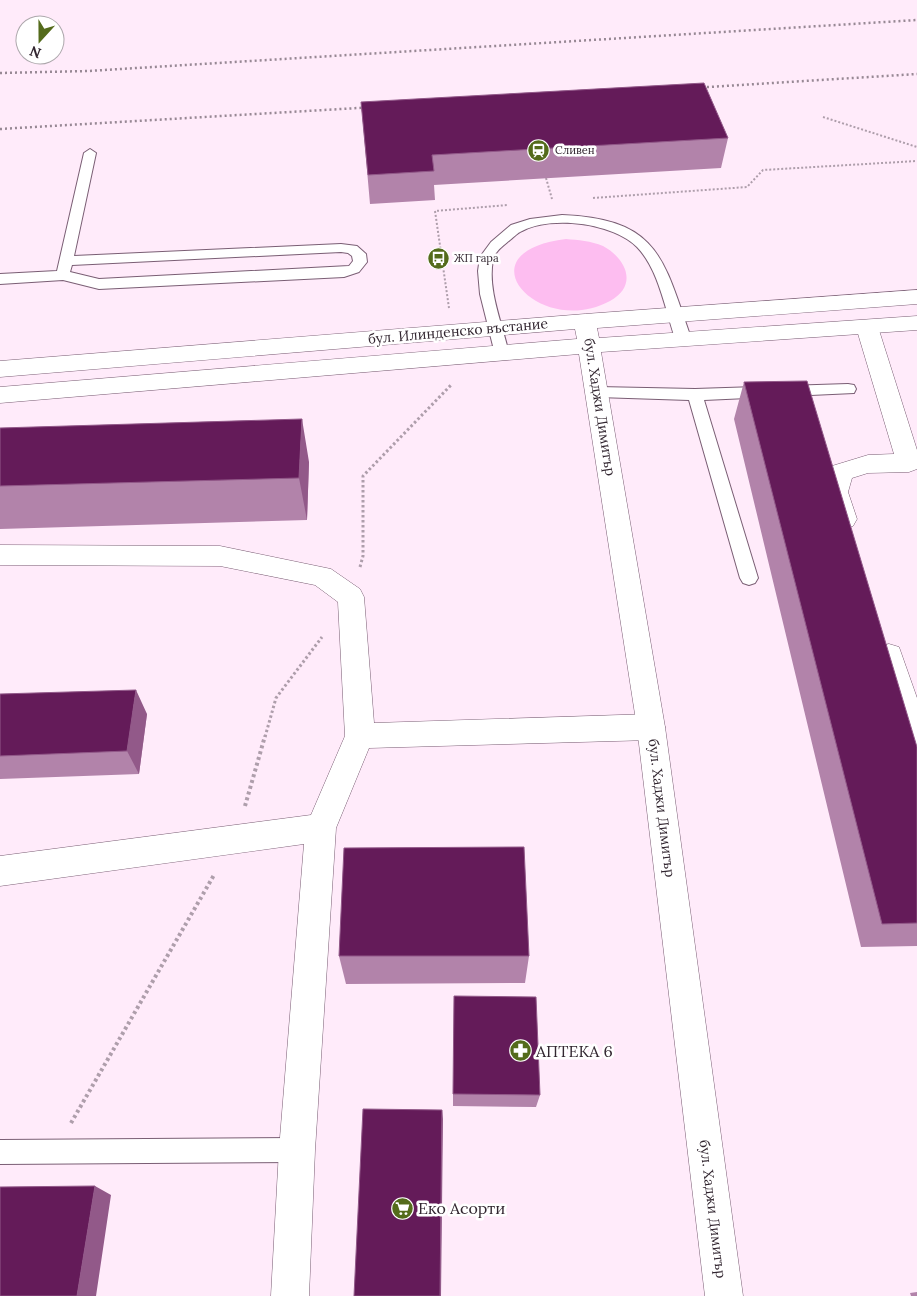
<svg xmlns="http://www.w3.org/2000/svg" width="917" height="1296" font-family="Lora,serif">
<rect width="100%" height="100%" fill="#ffebfa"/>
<path fill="#fdbdf0" d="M566 239C578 240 591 241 603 246 627 259 638 286 610 301 540 339 459 252 566 239Z"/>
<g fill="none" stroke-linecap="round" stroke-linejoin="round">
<defs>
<path id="lane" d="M90 149 96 153 74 256 341 244 357 246 366 254 367 262 359 272 344 277 99 289 63 280 0 284V274L57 271 84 153ZM341 252 348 253 352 256 353 261 349 266 99 279 70 272 72 265Z
M562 215C659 219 663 258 691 338L688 342H678L675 338C665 309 659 270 637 247 613 223 552 215 522 231 517 233 514 237 510 240 503 246 495 251 493 260 487 290 503 325 509 354L506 358 501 359 496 358 480 294 478 271 480 257 491 242 511 225 530 219Z
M848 384 854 385 856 389 854 393 704 400 758 578 755 583 749 585 743 583 740 578 689 400 598 397 592 396 590 392 592 388 598 387 695 389Z
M297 1138 306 1141 309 1150 306 1159 297 1162 0 1164V1140Z"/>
<path id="street" d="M867 320 875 322 878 327 917 450V469L909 472 868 473 852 478 848 492 857 519 853 526 844 529 835 526 824 492 832 466 868 455 894 454 856 327 859 322Z
M0 545 220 546 331 569 360 589 364 597 374 723 651 714 661 718 665 727 661 736 651 740 369 748 336 828 315 1150 309 1296H271L279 1150 304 844 0 886V856L311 815 345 736 338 602 315 585 220 566 0 565Z
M889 644 899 647 917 698V756L907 752 902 743 875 655 879 647Z"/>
<path id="secondary" d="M917 290V304L597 328 599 338 917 316V330L601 352 665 727 743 1296H705L637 727 579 354 0 403V387L577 339 575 329 0 377V361L585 314Z"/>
</defs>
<use href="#lane" stroke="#7a5e74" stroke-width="2"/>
<use href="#street" stroke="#7a5e74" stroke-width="1"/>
<use href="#secondary" stroke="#7a5e74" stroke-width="1"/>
<path stroke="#ae9eab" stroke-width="2" stroke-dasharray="2 2" stroke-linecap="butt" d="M823 117 917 147
M546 178 552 199
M593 198 747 187 763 170 917 161
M449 308 435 211 508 205"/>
<path stroke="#ae9eab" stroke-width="3" stroke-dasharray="2.5 2.5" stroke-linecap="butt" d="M360 567 363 556V476L452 384
M265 737 276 698 322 637"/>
<path stroke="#ae9eab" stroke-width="4" stroke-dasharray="3 3" stroke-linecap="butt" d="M245 806 265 736
M71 1123 214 875"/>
<use href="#lane" fill="#fff" fill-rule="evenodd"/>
<use href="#street" fill="#fff" fill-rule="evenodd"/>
<use href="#secondary" fill="#fff" fill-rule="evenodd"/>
<path stroke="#978894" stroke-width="2.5" stroke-dasharray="2 3" stroke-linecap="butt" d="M0 73 88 71 917 20
M692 88 917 74
M0 129 375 107"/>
</g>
<path fill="#b283aa" d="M361 102 728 138 721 168 434 185 435 200 370 204Z
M744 382 917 747V946L861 947 734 419Z
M0 428 309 462 307 520 0 529Z
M0 694 147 714 139 774 0 779Z
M339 956H529L525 983 346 984Z
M453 1094 540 1095 536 1107 453 1106Z
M917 1292V1296H911L910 1293Z"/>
<path fill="#925989" d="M302 419 309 462 307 520 299 478Z
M136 690 147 714 139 774 127 751Z
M442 1110 443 1119 441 1296H440Z
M95 1186 111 1195 96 1296H77Z"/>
<path fill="#641b59" stroke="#925989" d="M704 83 728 138 432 155 434 171 368 175 361 102Z
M807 381 917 747V923L882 924 744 382Z
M302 419 299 478 0 486V428Z
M136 690 127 751 0 756V694Z
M524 847 529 956H339L344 848Z
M454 996 536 997 540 1095 453 1094Z
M363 1109 442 1110 440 1296H354Z
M95 1186 77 1296H0V1187Z"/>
<defs>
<symbol id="station-disc" viewBox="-11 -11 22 22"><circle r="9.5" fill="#546b1b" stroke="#fff"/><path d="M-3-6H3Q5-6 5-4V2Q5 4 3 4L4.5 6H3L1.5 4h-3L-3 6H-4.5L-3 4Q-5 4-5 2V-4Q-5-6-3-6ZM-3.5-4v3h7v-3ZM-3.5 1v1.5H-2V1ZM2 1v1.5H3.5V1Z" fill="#fff"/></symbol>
<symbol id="bus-disc" viewBox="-11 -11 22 22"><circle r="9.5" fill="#546b1b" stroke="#fff"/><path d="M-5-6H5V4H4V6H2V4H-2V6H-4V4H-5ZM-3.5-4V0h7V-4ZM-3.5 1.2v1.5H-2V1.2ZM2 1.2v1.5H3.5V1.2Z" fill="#fff"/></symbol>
<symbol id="pharmacy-disc" viewBox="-11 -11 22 22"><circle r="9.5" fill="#546b1b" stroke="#fff"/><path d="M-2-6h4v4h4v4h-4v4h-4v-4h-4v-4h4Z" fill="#fff"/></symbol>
<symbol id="supermarket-disc" viewBox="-11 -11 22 22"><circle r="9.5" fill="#546b1b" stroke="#fff"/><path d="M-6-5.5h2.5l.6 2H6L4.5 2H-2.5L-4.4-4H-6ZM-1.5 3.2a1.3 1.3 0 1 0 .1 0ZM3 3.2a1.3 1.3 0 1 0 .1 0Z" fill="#fff"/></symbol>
</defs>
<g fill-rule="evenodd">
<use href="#station-disc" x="526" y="138" width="25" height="25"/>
<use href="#bus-disc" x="426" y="246" width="25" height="25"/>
<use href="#pharmacy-disc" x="508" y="1038" width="25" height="25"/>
<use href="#supermarket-disc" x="390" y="1196" width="25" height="25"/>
</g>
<g text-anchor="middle" stroke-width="5" stroke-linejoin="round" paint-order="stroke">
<g font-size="11" fill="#322630" stroke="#fff" text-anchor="start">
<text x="555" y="154">Сливен</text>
<text x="454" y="262">ЖП гара</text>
</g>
<g font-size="14" fill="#322630" stroke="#fff">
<text transform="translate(458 331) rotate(-5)" y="5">бул. Илинденско въстание</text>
<text transform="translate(600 407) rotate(81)" y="5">бул. Хаджи Димитър</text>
<text transform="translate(662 808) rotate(83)" y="5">бул. Хаджи Димитър</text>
<text transform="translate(713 1209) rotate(83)" y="5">бул. Хаджи Димитър</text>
</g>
<g font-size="16" fill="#322630" stroke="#fff" text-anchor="start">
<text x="536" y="1057">АПТЕКА 6</text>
<text x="418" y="1214">Еко Асорти</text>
</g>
</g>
<g transform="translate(40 40) rotate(201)"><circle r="24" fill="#ffffff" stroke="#ada8ac"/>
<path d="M0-4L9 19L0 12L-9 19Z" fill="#546b1b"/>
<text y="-8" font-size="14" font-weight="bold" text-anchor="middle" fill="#322630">N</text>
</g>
</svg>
